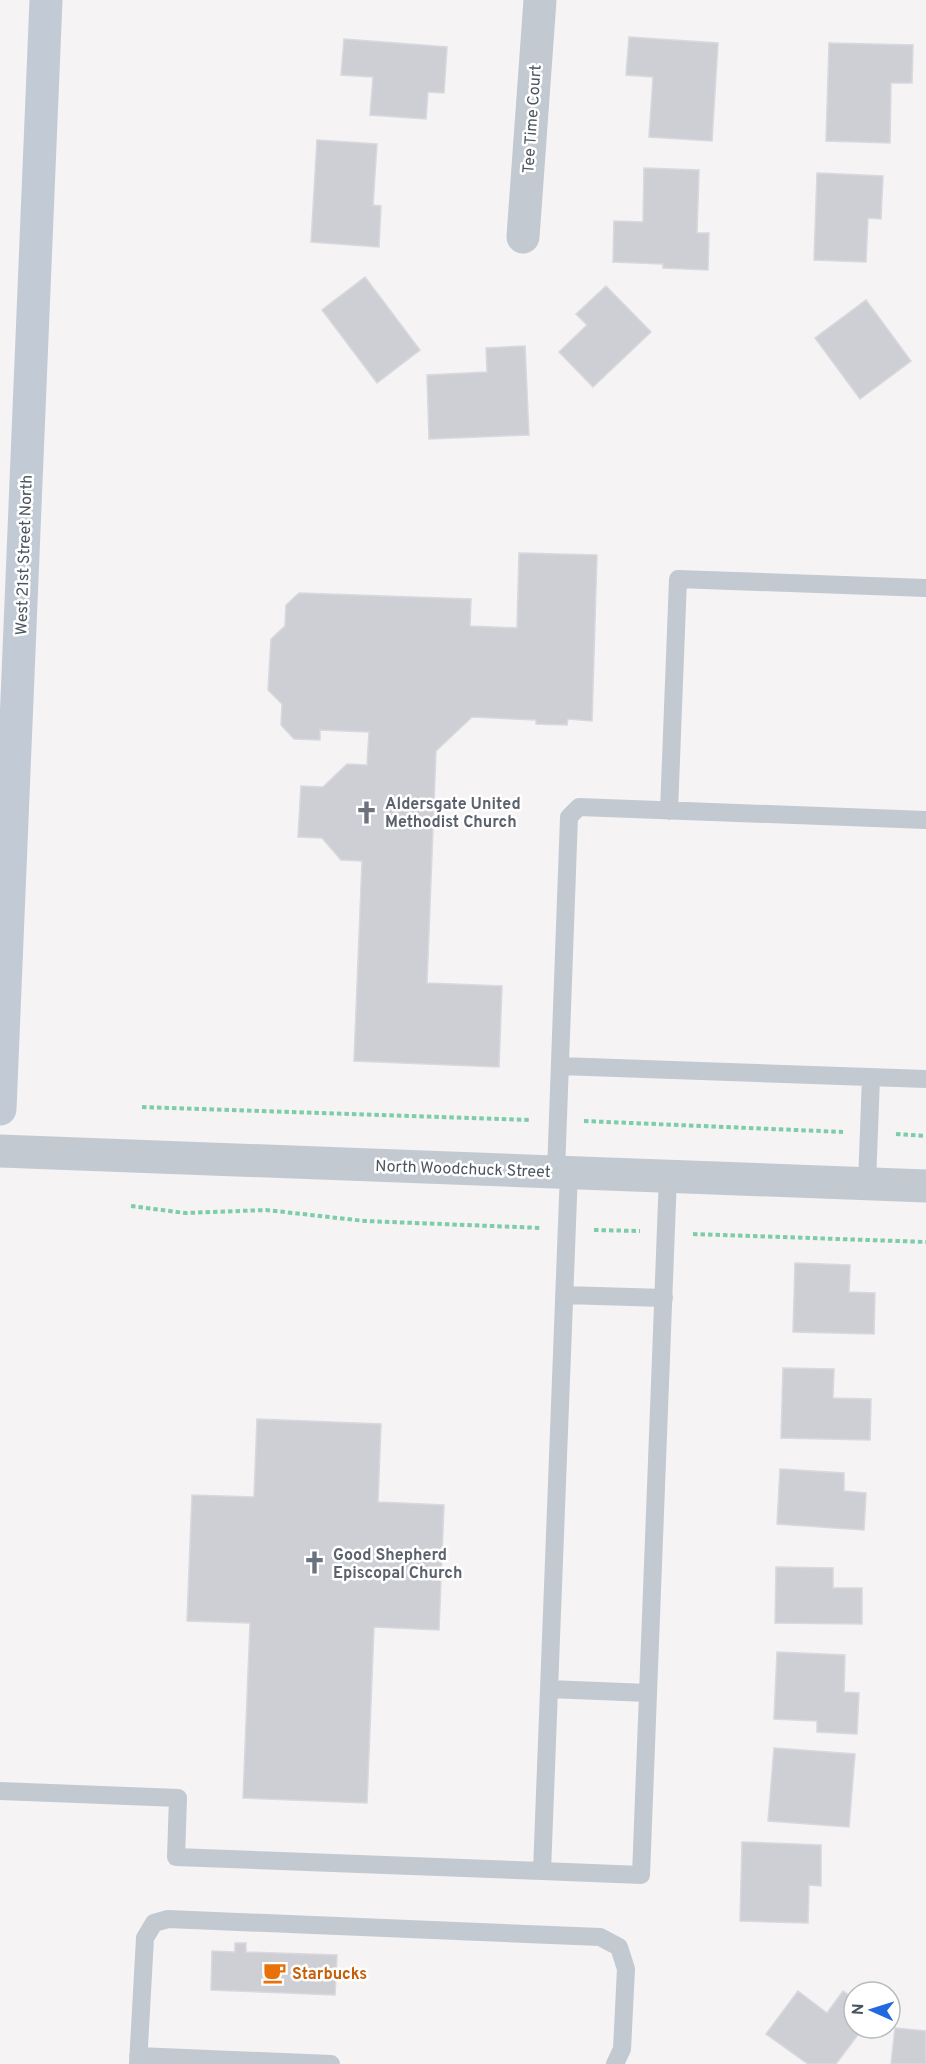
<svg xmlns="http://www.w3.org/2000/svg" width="926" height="2064" font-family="Overpass,sans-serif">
<rect width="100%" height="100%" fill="#f5f3f3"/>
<path fill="#cdcfd5" stroke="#d7d9de" stroke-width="1.5" d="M629 37 718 43 712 141 649 137 653 77 626 75Z
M344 39 447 47 444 93 428 92 426 119 370 115 373 77 341 75Z
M829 43 913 45 912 83H891L890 143 826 141Z
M317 140 377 144 373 205 381 206 379 247 311 242Z
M644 168 699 170 697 233H709L708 270 663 268V264L613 262 614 221 643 222Z
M817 173 883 176 881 219 868 218 866 262 814 260Z
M365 277 420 350 377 383 322 310Z
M606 286 651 332 593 387 559 352 587 325 576 314Z
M866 300 911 361 860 399 815 338Z
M525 346 529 435 429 439 427 375 487 372 486 348Z
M519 553 597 555 592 721 568 719 567 725 536 724V720L472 717 436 751 427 983 502 986 499 1067 354 1061 362 861 341 860 322 838 298 837 301 786 323 787 347 764 367 765 369 732 320 730V740L294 739 281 725 282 704 268 690 271 639 285 626 286 605 299 593 471 599 470 626 517 628Z
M795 1263 850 1265 849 1292 875 1293 874 1334 793 1332Z
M783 1368 834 1369 833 1398 871 1399 870 1440 781 1438Z
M257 1419 381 1424 378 1502 444 1505 439 1630 374 1627 367 1803 243 1798 250 1623 187 1621 192 1495 254 1497Z
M780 1469 844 1473V1491L866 1493 864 1530 777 1524Z
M776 1567 833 1568V1588H862V1624L775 1623Z
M777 1652 845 1655 844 1692 859 1693 857 1734 817 1732V1721L774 1719Z
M774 1748 855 1754 849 1827 768 1821Z
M742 1842 821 1845V1886L809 1885 808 1923 740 1921Z
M235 1943H246V1952L337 1955 335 1995 211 1990 212 1951 235 1952Z
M798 1991 827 2013 843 1991 854 1999V2028H863L836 2064H808L766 2034Z
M895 2028 926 2031V2064H891Z"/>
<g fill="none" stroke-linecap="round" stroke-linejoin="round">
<path stroke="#7dcdab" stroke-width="4" stroke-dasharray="4.5 3" stroke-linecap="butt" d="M142 1107 531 1120
M584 1121 843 1132
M896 1134 926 1136
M131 1206 185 1213 266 1210 365 1221 542 1228
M594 1230 640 1231
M693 1234 926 1242"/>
<path stroke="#c2c9d1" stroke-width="18" d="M669 811 678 579 926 588
M560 1066 926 1079
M556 1172 569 817 579 807 926 820
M867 1183 871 1077
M564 1295 664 1298
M549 1689 648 1693
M0 1791 178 1798 176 1857 542 1871 569 1172
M542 1871 641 1875 668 1176
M138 2056 331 2064
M138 2064 145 1938 154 1923 168 1919 600 1937 619 1947 626 1969 622 2049 615 2064"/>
<path stroke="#c2c9d1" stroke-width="33" d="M523 237 540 0
M0 1151 926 1186"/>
<path stroke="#c2cad5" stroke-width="33" d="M0 1109 46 0"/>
</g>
<defs>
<symbol id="church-bare" viewBox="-9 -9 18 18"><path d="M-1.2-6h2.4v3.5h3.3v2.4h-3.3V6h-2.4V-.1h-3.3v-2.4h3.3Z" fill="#6b7280" stroke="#fff" stroke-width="2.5" paint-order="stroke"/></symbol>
<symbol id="cafe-bare" viewBox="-9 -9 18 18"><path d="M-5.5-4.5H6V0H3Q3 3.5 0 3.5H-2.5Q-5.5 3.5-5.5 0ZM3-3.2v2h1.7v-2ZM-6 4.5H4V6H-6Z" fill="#e8710a" stroke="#fff" stroke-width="2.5" paint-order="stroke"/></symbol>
</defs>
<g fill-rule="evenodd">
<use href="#church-bare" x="350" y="796" width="33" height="33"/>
<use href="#church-bare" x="298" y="1546" width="33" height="33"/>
<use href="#cafe-bare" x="258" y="1956" width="33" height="33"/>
</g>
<g text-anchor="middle" stroke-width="5" stroke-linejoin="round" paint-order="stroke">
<g font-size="16" fill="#4b5560" stroke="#fff">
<text transform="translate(531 119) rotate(-86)" y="6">Tee Time Court</text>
<text transform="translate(23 555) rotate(-88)" y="6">West 21st Street North</text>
<text transform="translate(463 1168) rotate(2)" y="6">North Woodchuck Street</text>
</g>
<g font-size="16" font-weight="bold" fill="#5b616d" stroke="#fff" text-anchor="start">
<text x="385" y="809">Aldersgate United<tspan x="385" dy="18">Methodist Church</tspan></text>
<text x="333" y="1560">Good Shepherd<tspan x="333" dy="18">Episcopal Church</tspan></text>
</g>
<g font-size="16" font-weight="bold" fill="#c56008" stroke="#fff" text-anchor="start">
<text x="292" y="1979">Starbucks</text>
</g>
</g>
<g transform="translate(872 2010) rotate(273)"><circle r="28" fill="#ffffff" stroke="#b7bbbf" stroke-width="1.5"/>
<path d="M0-4.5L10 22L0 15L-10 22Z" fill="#2269e0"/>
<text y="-9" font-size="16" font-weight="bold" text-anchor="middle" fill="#4b5560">N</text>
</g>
</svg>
